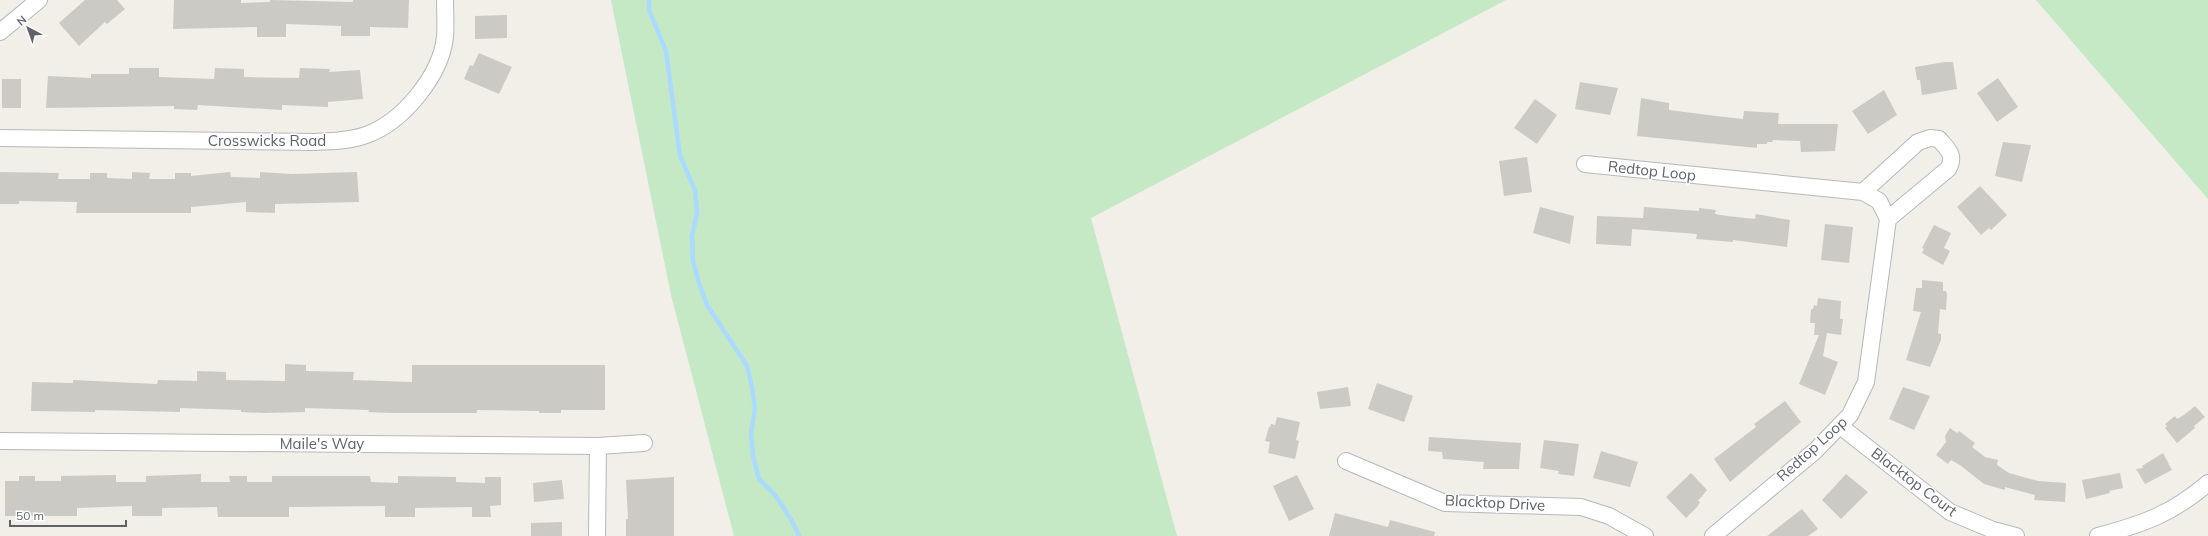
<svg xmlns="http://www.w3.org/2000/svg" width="2208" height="536" font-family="Mulish,sans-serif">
<rect width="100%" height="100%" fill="#f1efe8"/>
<path fill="#c5e8c5" d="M611 0H1506L1091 218 1177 536H734L671 295Z
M2036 0H2208V199Z"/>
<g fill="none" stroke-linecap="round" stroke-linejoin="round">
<path stroke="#aadaff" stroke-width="4.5" d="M649 0V10L666 51 680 156 695 190 697 213 692 236 693 261 699 283 707 305 747 366 752 387 755 409 751 433 753 456 759 479 775 495 792 521 799 536"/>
</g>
<path fill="#cccac5" d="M85 0H117L125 9 107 24 105 22 79 46 59 23Z
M174 0H241V3L270 2V0L353 2V0H409L408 28 370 27V36H341V26L286 24V37H257V27L173 29Z
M507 15V38L475 39V16Z
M479 53 512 67 499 94 464 79 470 65 473 66Z
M1945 62H1953L1957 89 1922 95 1920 80H1917L1915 67Z
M129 68H159V77L214 79 215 68 244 69V77L299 78 300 68 330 69 329 72 360 70 363 99 328 102V107L282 105V110L198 105 197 110 174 109V106L46 108 48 76 91 78V74H129Z
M1998 78 2018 107 1997 122 1977 93Z
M2 79H21V108H2Z
M1580 82 1618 88 1610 115 1575 109Z
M1884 90 1897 115 1868 134 1852 111Z
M1641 98 1669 103V110L1716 116 1743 119 1744 111 1779 113 1778 124H1838L1835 151 1801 152 1800 141 1773 140 1772 142H1767V144H1757V148L1637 136Z
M1535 99 1557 115 1537 144 1514 128Z
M2003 142 2031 145 2022 182 1995 176Z
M1527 157 1532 192 1504 196 1499 161Z
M0 172 59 173 58 179H90V173H107V178L132 179V172L150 173 149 179H175V173H191V176L230 172 231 177 260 178V172L292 174 357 172 359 202 275 204V213L246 212V202L191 207V213H76L77 202 19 201V204H0Z
M1980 186 2007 215 1991 230 1989 228 1981 235 1957 207Z
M1540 207 1574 216 1570 244 1533 233Z
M1644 207 1699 211V208L1716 210 1715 214 1727 216 1755 219 1756 214 1790 220 1787 247 1733 240V242L1696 239 1697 234 1632 229 1631 246 1596 244 1597 216 1643 218Z
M1825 224 1853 227 1849 263 1821 260Z
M1934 225 1951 233 1944 248 1950 251 1943 265 1922 253 1924 249 1922 248Z
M1922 280 1943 282V291H1946L1947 294 1946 310 1940 309 1938 333 1941 334V340L1930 367 1906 360 1921 312 1913 311 1916 288H1922Z
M1818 298 1841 301 1840 319H1843L1841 335 1827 333 1823 356 1838 362 1825 395 1799 384 1819 335H1814L1815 323H1810L1811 309H1813L1814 305 1817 306Z
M285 364 306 365V371L354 372 353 380 412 382V365H605V410H561V413H539V411L477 410V413H392L368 412 369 410 305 408V412L265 413 241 412V410L180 408V412L95 410V412L31 411 32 382 73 383V380L157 384 158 380 197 381V371L226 372V380L285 381Z
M1377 383 1413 396 1404 422 1368 409Z
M1348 387 1351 406 1320 409 1317 392Z
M1903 387 1930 396 1914 430 1889 419Z
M1785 401 1801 422 1730 482 1714 459 1756 427 1754 424Z
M2195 406 2205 417 2194 426 2195 428 2177 443 2165 428 2167 426 2165 424 2175 416 2177 419 2184 415Z
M1277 417 1300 422 1296 440 1299 441 1295 459 1268 453 1270 442 1265 441 1269 427H1270L1271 424 1275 425Z
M1950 428 1957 433 1959 431 1975 443 1972 447 1985 457 1998 460 1997 465 2009 473 2038 481 2066 483 2065 502 2034 500 2035 495 2005 487V490L1984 484 1960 465 1951 460 1948 464 1936 455 1946 442 1945 436Z
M1429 437 1521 443 1519 469H1483L1484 462 1443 459 1442 452 1428 451Z
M1544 440 1579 444 1574 476 1558 474 1559 471 1540 468Z
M1601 451 1638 462 1630 487 1593 478Z
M2163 453 2172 470 2145 484 2136 469 2143 468 2142 466Z
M1691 473 1707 490 1698 501 1700 502 1697 507 1686 518 1666 497Z
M2120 473 2123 488 2109 491 2110 493 2086 499 2082 480Z
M201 474V482H230L229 476H247V482H272V476H370L371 482 398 483V476L456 477V482L485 483V477H501V505L490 506 491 517H472V507L415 508V517H385V506L289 507V517H218L217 507 162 508V516H132V506L77 508V516H5V481H19V476H35V481H61V476L116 475V482H146V476Z
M1846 474 1868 492 1841 519 1822 500Z
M1297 475 1314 509 1289 521 1273 486Z
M674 477V536H626V519H628L626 480Z
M562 480 564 499 534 502 533 483Z
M1802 509 1818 529 1808 536H1767Z
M1335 513 1388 527 1390 520 1435 532 1434 536H1329Z
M562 522V536H531V523Z"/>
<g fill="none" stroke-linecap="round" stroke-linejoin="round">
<defs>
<path id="street" d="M0 32 39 0
M0 138 315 142C332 141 350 141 366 135 403 122 441 75 445 37 446 25 445 12 445 0
M1585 164 1863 192 1879 201 1888 219 1866 382 1850 415 1815 451 1713 536
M1863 192 1918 142 1930 138 1939 139C1948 150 1956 155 1948 169L1888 219
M1840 426 1950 512 1993 530 2016 536
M0 441 598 446 644 443
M1346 461 1445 503 1581 507 1609 516 1645 536
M597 536 598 446
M2098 536C2143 524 2172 514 2208 483"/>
</defs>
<use href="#street" stroke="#b5b8bc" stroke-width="18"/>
<use href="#street" stroke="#fff" stroke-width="16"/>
</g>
<g text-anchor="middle" stroke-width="3" stroke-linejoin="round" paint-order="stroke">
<g font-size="15" fill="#5f6368" stroke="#fff">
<text x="267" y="146">Crosswicks Road</text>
<text transform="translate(1652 171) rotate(6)" y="5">Redtop Loop</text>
<text x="322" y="449">Maile's Way</text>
<text transform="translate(1812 449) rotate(-42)" y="5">Redtop Loop</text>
<text transform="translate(1914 482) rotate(37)" y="5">Blacktop Court</text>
<text transform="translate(1495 503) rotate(3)" y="5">Blacktop Drive</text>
</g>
</g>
<g transform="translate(28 28) rotate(319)" stroke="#ffffff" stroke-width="3" paint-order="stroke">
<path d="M0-3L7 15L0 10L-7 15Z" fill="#5f6368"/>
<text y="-6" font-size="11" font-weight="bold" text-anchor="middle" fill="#5f6368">N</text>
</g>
<path d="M10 520v6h116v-6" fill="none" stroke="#5f6368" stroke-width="2"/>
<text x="16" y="520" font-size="12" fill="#5f6368" stroke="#ffffff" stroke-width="3" paint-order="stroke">50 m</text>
</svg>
